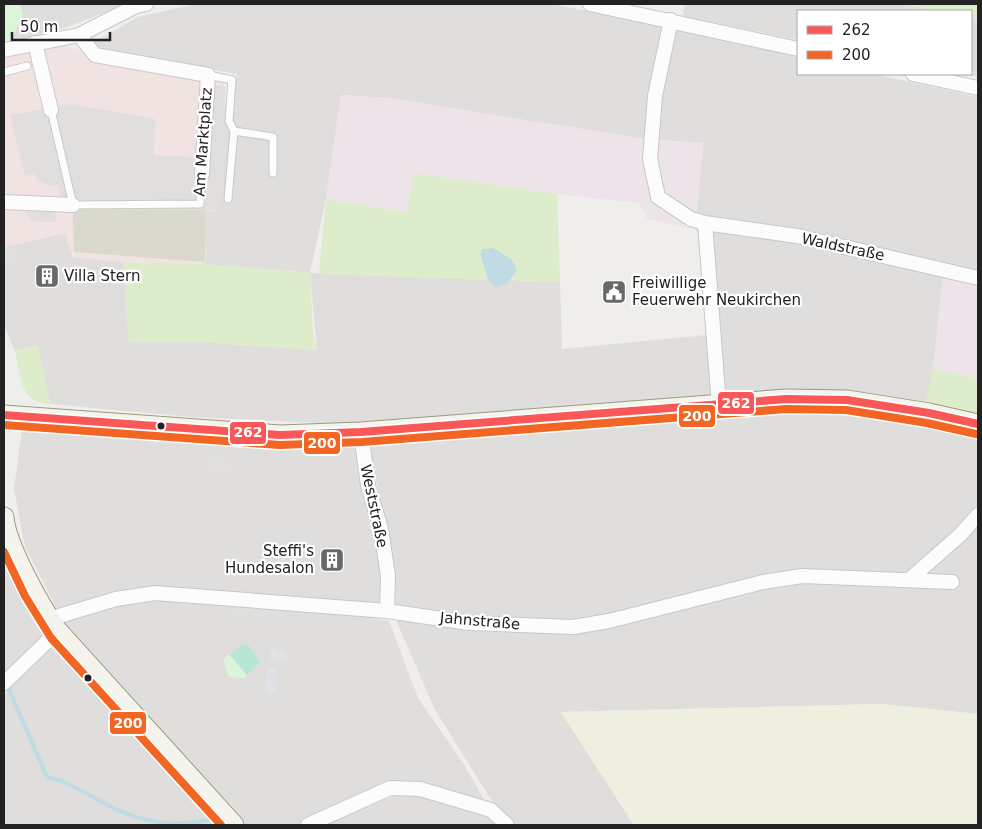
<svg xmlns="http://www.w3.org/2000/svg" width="982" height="829" font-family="'DejaVu Sans',sans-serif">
<rect width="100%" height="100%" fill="#f0eeeb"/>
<path fill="#dfdedc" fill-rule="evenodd" d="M20 4H127L54 32 10 41 23 15Z
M195 4H551L661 25 798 57V74H873L978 97V284L943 276 933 369 926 403 978 415V714L882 704 561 712 634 825H512L488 795 434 708 396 620 386 526 367 440 342 424 192 417 50 404 37 345 15 351 4 326V247L65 233 73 257 123 262 129 342H201L317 350 310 273 206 264V211L217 210 225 145V106H232L237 74 100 51 95 42 138 17ZM341 95 389 98 644 139 703 143 695 229 699 234 700 245 706 335 562 349 560 282 509 280 508 283 489 282 488 280 310 273 326 199Z
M685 4H901L937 11H798V40L682 16Z
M971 18 978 20V77L961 74H971Z
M22 430 203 443 358 444 362 494 381 550V608L104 597 57 609 25 547 14 489Z
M4 538 42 619 223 825H4Z
M156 595 290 605 389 621 418 698 463 763 486 803 388 785 297 825H235L53 621Z
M416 794 490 818 499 825H323L396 795Z"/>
<path fill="#f1e3e1" d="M59 42 100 61 223 81 225 145 218 210 206 211V264L123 262 73 257 65 233 4 247V54Z"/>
<path fill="#ede4e9" d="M341 95 389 98 644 139 703 143 695 229 647 219 639 203 557 194 413 173 407 212 326 199Z
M943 276 978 284V379L933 369Z"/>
<path fill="#d9d9cd" d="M83 177 206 198 205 262 74 252 73 215Z"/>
<path fill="#efefdf" d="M882 704 978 714V825H634L561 712Z"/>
<path fill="#ddeccb" d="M901 4H978V20L971 18V11H937Z
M413 173 557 194 560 282 509 280 517 270 480 254 488 280 319 274 326 199 407 212Z
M123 262 206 264 310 273 313 332 317 350 201 342H129Z
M38 345 50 404C19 403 21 376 15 351Z
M933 369 978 379V415L926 403Z"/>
<path fill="#daf5da" d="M4 4H20L23 15 10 41 4 42Z
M227 655H230L247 675 243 678 229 677 223 661Z"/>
<path fill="#b7e6d2" d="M243 644 248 645 260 662 247 675 230 655Z"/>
<path fill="#e0dfde" d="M210 85 225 86V145L218 210H63L57 184 49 186 36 179 35 174 25 176 10 115 72 104 155 119 154 155 205 158Z
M18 202 54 204 56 222H33Z
M16 248 19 260 4 264V252Z
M306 443V459H287V444Z
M208 458H231V477H211Z
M218 598 287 603 286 618 219 612Z"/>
<path fill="#e2e1e5" d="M271 647 287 656 286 661 270 660Z
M276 668 277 689 275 691 269 692 266 689 267 672 269 669Z"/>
<path fill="#bfdbe3" d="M493 248 511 259 517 270 508 283 496 287 489 282 480 254 483 249Z"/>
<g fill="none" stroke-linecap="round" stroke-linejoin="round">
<path stroke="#bfdbe3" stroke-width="4" d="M7 685 47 777C76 783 98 803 125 813 157 826 183 825 217 819"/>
<defs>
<path id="lane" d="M4 72 27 66
M208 75 232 80 229 121 234 131 228 199
M51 110 73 205 200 204 202 174
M234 131 273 137V173"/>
<path id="street" d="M590 4 798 49
M671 20 655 96 650 159 658 197 691 219 705 223 719 406
M79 35 95 55 208 75 202 174
M35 43 51 110
M4 50 79 35 136 6 146 4
M913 74 978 88
M4 202 73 205
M705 223 797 236 978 278
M361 432 368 486 381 529 388 576 387 611
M910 579 960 535 978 515
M49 619 116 599 155 593 387 611 469 623 573 627 609 621 763 582 802 576 952 582
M4 683 58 631
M308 825 390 788 420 789 491 810 507 825"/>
<path id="secondary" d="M4 415 280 435 361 432 786 399 847 400 929 413 978 424
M4 517C6 545 41 607 58 631L234 825"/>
</defs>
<use href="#lane" stroke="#c9c8c7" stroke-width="9"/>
<use href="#street" stroke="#c9c8c7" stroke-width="16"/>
<use href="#secondary" stroke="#999a82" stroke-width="21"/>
<use href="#lane" stroke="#fdfcfc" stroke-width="7"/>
<use href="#street" stroke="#fdfcfc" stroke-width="14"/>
<use href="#secondary" stroke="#f4f4ed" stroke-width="19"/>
<defs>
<path id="bus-1" d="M4 415 280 435 361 432 786 399 847 400 929 413 978 424"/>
<path id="bus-2" d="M4 425 280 445 362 442 786 409 846 410 927 423 976 434
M4 552 25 596 51 638 221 825"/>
</defs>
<use href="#bus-1" stroke="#fff" stroke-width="11"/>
<use href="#bus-2" stroke="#fff" stroke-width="11"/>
<use href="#bus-1" stroke="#fa5858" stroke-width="8"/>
<use href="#bus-2" stroke="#f26522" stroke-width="8"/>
</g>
<defs>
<symbol id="building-square" viewBox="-11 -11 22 22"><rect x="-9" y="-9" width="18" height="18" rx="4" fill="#6a6968" stroke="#fff"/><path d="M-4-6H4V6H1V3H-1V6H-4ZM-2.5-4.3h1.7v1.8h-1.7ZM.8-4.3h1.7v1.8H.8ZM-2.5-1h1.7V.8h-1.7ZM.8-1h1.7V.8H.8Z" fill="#fff"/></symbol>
<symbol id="civic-square" viewBox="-11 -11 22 22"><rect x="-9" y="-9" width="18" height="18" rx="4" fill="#6a6968" stroke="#fff"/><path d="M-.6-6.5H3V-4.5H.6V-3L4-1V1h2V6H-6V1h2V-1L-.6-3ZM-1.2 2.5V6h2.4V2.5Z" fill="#fff"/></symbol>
</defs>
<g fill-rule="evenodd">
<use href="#building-square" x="33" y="262" width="28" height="28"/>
<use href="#civic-square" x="600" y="278" width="28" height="28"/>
<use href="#building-square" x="318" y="546" width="28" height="28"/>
</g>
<g fill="#222" stroke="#fff" stroke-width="2">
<circle cx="161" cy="426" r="4.5"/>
<circle cx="88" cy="678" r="4.5"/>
</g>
<g text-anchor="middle" stroke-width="4.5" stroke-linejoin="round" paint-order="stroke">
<g font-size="15" fill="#222" stroke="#fff">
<text transform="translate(203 142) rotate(-86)" y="5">Am Marktplatz</text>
<text transform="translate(843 247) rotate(12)" y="5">Waldstraße</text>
<text transform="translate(374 506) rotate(78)" y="5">Weststraße</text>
<text transform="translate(480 621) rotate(5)" y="5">Jahnstraße</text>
</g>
<g font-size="15" fill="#222" stroke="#fff" text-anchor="start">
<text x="64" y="281">Villa Stern</text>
<text x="632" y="288">Freiwillige<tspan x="632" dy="17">Feuerwehr Neukirchen</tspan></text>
<text x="314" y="556" text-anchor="end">Steffi's<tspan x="314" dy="17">Hundesalon</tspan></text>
</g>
</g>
<g stroke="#fff" stroke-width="2">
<rect x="717" y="391" width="38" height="24" rx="5" fill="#fa5858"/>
<rect x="678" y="404" width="38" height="24" rx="5" fill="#f26522"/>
<rect x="229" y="421" width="38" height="24" rx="5" fill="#fa5858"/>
<rect x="303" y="431" width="38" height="24" rx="5" fill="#f26522"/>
<rect x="109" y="711" width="38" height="24" rx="5" fill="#f26522"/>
</g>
<g font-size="14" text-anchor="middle" font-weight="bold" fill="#fff">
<text x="736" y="408">262</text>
<text x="697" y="421">200</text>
<text x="248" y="437">262</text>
<text x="322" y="448">200</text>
<text x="128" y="728">200</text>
</g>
<rect width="982" height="829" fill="none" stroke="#222222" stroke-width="10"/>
<rect x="797" y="10" width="175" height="65" fill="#ffffff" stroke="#a7a7a7"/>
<rect x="807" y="26" width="25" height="8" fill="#fa5858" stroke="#a7a7a7"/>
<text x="842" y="35" font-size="15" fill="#222222">262</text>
<rect x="807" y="51" width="25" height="8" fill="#f26522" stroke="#a7a7a7"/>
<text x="842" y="60" font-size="15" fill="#222222">200</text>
<path d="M12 32v8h98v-8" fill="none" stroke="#222222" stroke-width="2.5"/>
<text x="20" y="32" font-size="15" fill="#222222" stroke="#ffffff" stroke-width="4" paint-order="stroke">50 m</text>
</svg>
